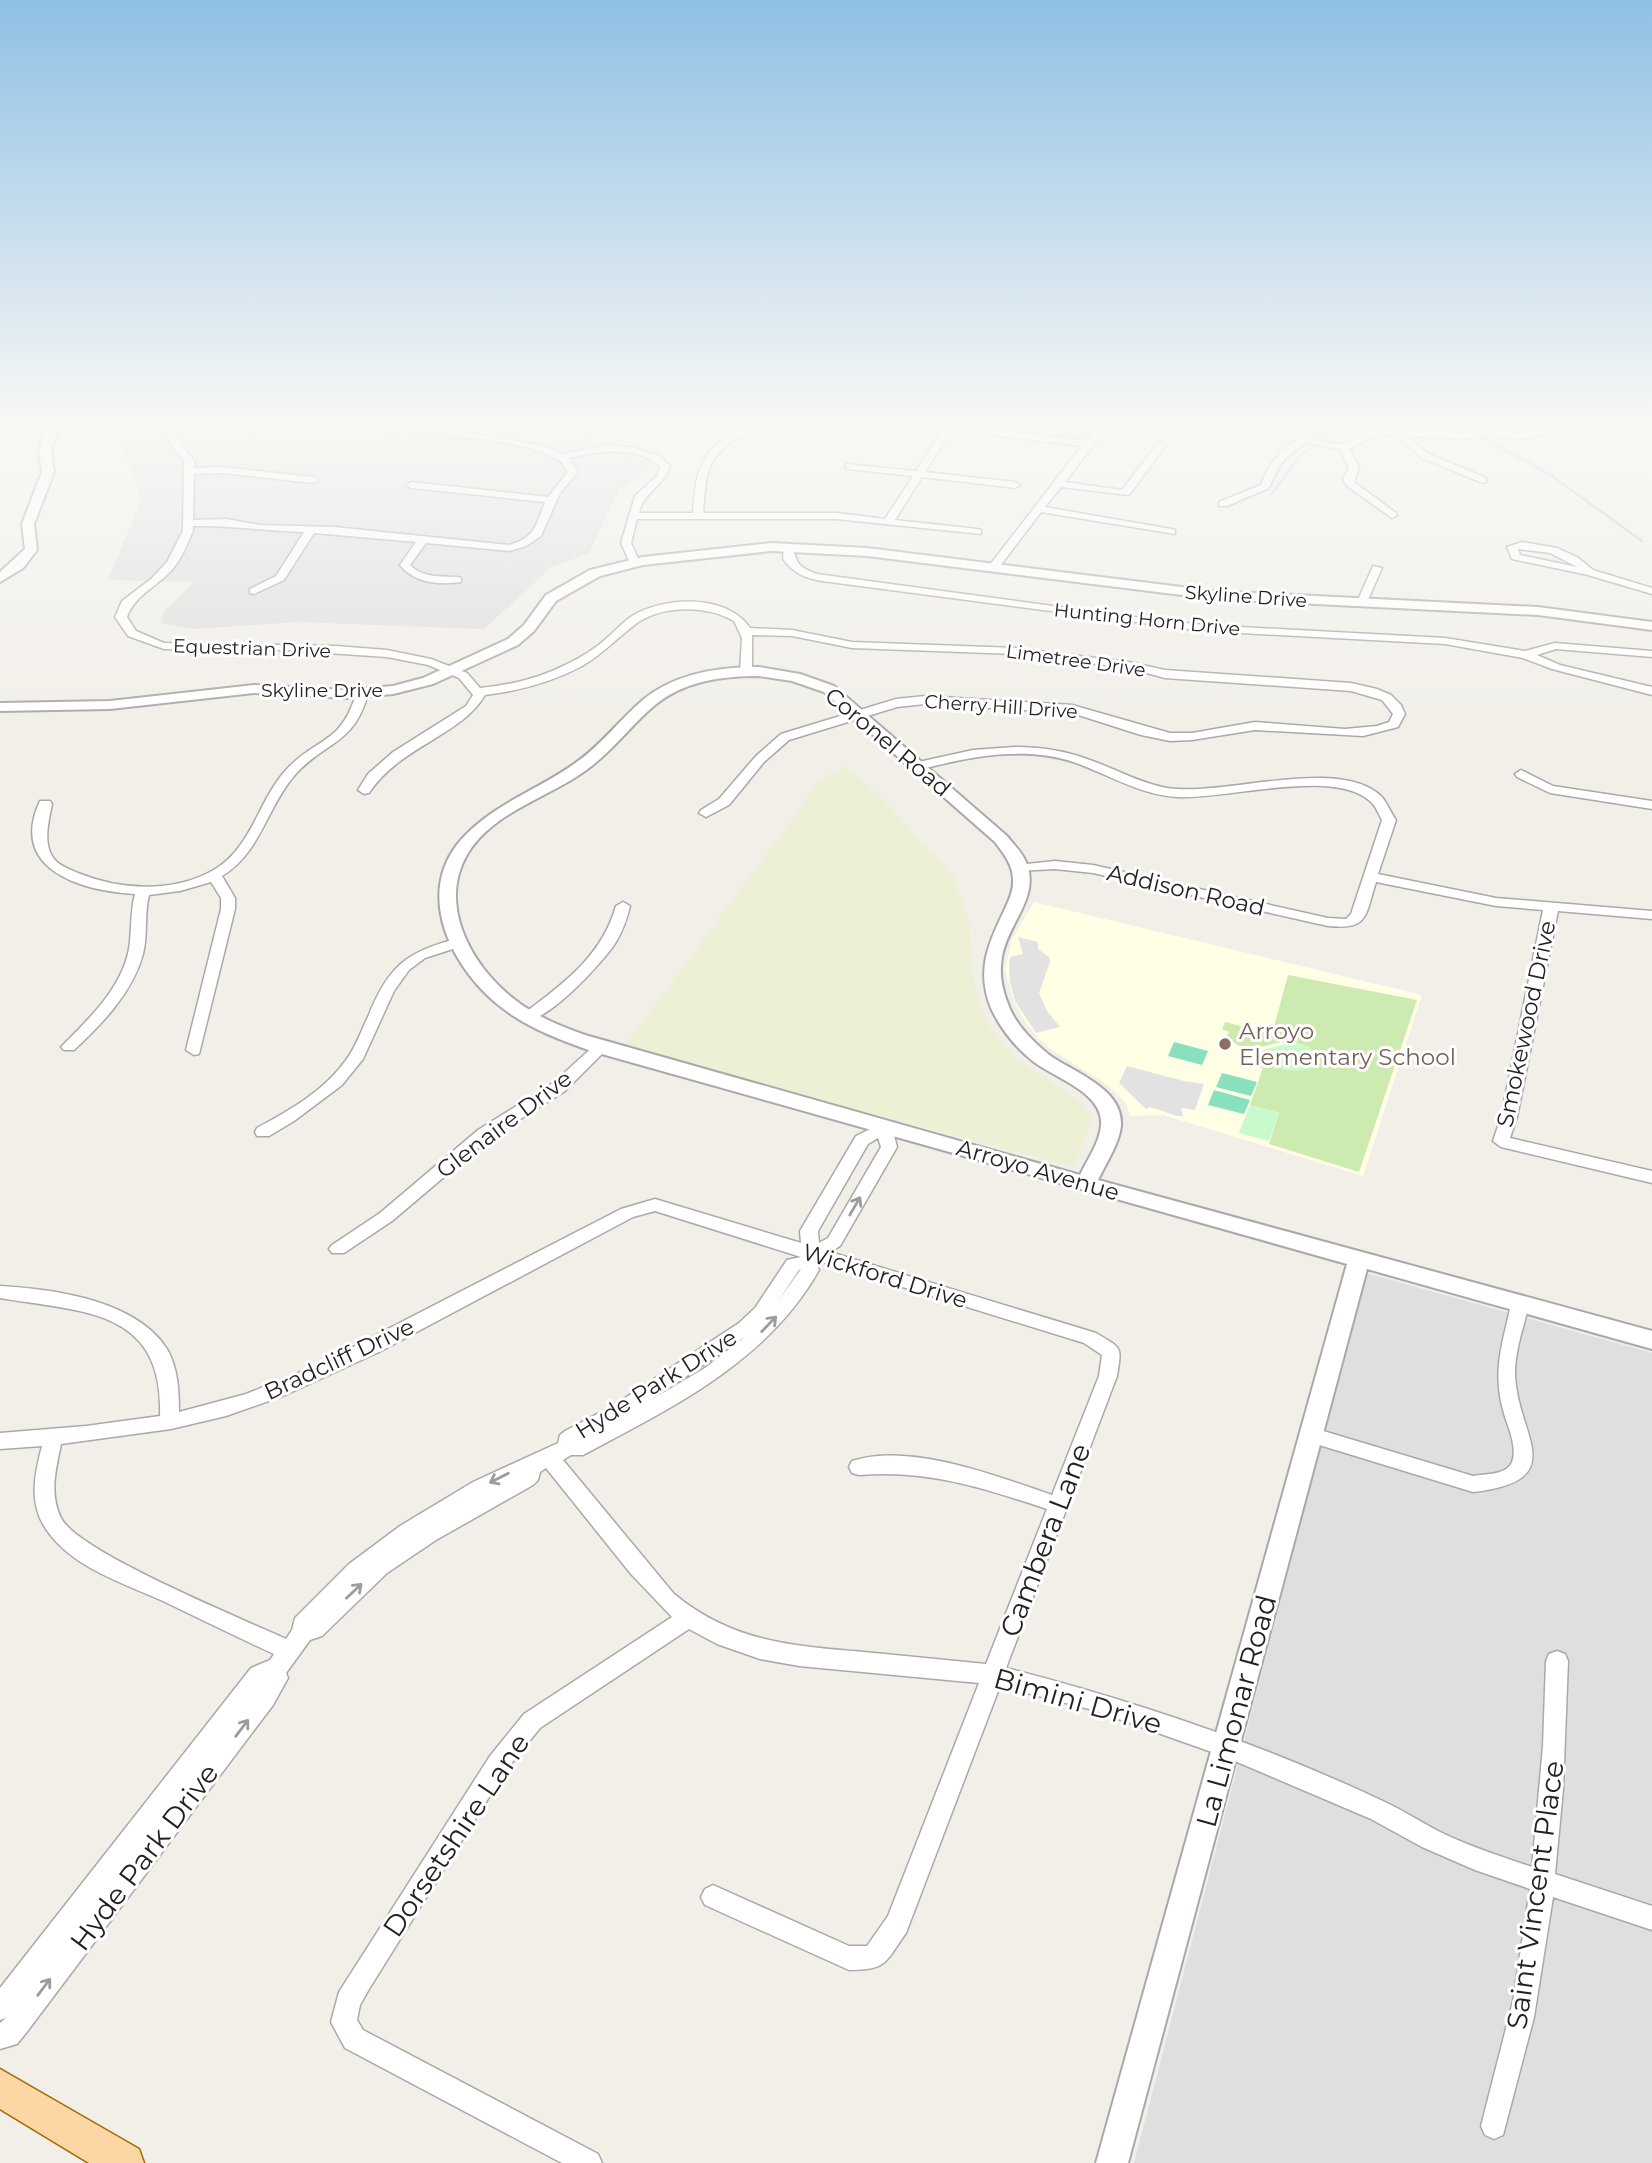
<svg xmlns="http://www.w3.org/2000/svg" width="1652" height="2163" font-family="Montserrat,sans-serif">
<rect width="100%" height="100%" fill="#f2efe9"/>
<path fill="#e0dfdf" d="M116 426H545L615 439 618 453 646 461 648 471 620 488 589 553 552 567 484 629 298 622 194 629 160 623 164 611 194 582 108 580 141 501Z
M1366 1273 1652 1353V2163H1134Z"/>
<path fill="#ffffe5" d="M1034 902 1422 995 1363 1176 1163 1115 1130 1116 1126 1103 1108 1085 1052 1050 1037 1037 1023 1018 1014 1001 1005 970 1012 939Z"/>
<path fill="#eef0d5" d="M846 766 878 794 953 875 969 921 974 984 989 1026 1017 1059 1077 1099 1093 1116 1074 1167 714 1072 625 1045 795 816 817 781Z"/>
<path fill="#cdebb0" d="M1288 975 1417 1000 1359 1172 1269 1144 1279 1113 1250 1105 1263 1068 1257 1066 1262 1051 1267 1049 1265 1057 1309 1047C1302 1045 1293 1042 1286 1042 1265 1043 1245 1058 1227 1036L1229 1032 1222 1029 1225 1022 1272 1034Z"/>
<path fill="#c8facc" d="M994 426H1095L1083 441 991 429Z
M1291 1043 1309 1047 1319 1059 1316 1067C1297 1073 1279 1073 1265 1057L1267 1049Z
M1250 1105 1279 1113 1269 1141 1239 1133Z"/>
<path fill="#88e0be" d="M1174 1042 1208 1051 1202 1065 1168 1056Z
M1222 1073 1257 1082 1251 1096 1216 1087Z
M1214 1090 1250 1100 1244 1114 1208 1105Z"/>
<path fill="#e2e2e2" d="M1018 937 1038 942V949L1049 957 1050 962 1039 993 1047 1011 1060 1027 1036 1033 1015 1001 1010 982 1009 965 1010 957 1023 954Z
M1127 1066 1184 1081 1204 1084 1195 1110 1181 1108 1183 1116H1177L1150 1107 1146 1109 1119 1083Z"/>
<g fill="none" stroke-linecap="round" stroke-linejoin="round">
<path stroke="#aad3df" stroke-width="2.5" d="M1456 426 1469 432
M1479 436 1549 474 1642 541
M1321 441 1329 431 1324 426
M1271 495 1301 454 1317 445"/>
<defs>
<path id="minor" d="M158 426H168L194 461V468L223 467 313 477 318 480 313 483 223 473 194 474 193 520 226 519 260 525 334 527 509 545C536 537 535 527 545 502L411 488 406 485 411 482 548 497 568 472C565 467 563 462 558 460 513 433 404 434 349 429L344 426H384L473 433 543 446 562 454 603 446 631 447 659 456 670 466C664 486 644 492 639 513H693C695 482 697 457 725 438 736 431 743 426 756 426 747 433 736 439 727 445 705 462 705 487 703 513H836L885 519 913 476 849 469 846 468V464L916 471 945 426H965L1087 441 1098 426H1108L1065 482 1122 490 1158 443 1166 445 1129 495 1061 487 1045 507 1171 529 1175 530V534L1041 512 997 570H989V566L1082 446 952 430 925 472 1015 482 1020 485 1015 488 922 477 895 520 977 529 981 530V534L836 519H637L631 543 640 563 635 566 630 563 621 543 635 496 657 476 660 467C635 445 599 451 569 458L578 472 560 493 541 536 526 546 509 551 426 543 410 565C423 578 440 576 457 577L461 578V582C439 585 414 583 400 565L416 542 314 533 284 580 254 594 250 593V589L276 576 304 532C266 531 230 525 193 526V531C188 542 183 556 175 566 161 585 135 594 127 617L136 631 164 643 336 646 387 650 431 659 467 673 480 688C511 685 540 678 567 664 582 657 596 648 608 637 616 630 623 622 632 616 665 596 727 594 750 628L792 630 852 642 1016 648 1128 662 1165 670 1351 683 1377 689 1391 695 1401 705 1405 714 1398 727 1363 736 1255 730 1192 740 1170 741 1141 735 1072 713 925 704 897 707 789 740 764 762 729 805 706 817 699 813 701 810 719 799 756 756 781 734 896 699 925 696 1072 705 1170 733H1192L1255 722 1345 729 1377 726 1389 722 1393 714 1382 700 1351 691 1165 678 1128 668 1016 654 852 648 792 636 752 635V671L746 675 740 671 742 638 734 621C707 605 663 605 637 623 618 637 603 654 582 666 552 682 519 691 485 695 461 736 400 746 369 793L364 794 358 790 368 774 393 752 466 706 473 695 459 678 428 665 387 657 283 650 164 649 128 636 115 617 122 601 151 579 167 562 183 531 184 461Z
M1278 426C1299 426 1317 444 1340 444 1353 444 1362 432 1375 430 1404 426 1437 432 1467 433L1470 431 1466 426H1476L1479 430 1520 433 1562 426H1584L1520 439 1479 435 1467 439 1406 436 1429 454 1486 478V482L1483 483 1422 458 1396 435 1375 436 1349 449 1359 467 1354 482 1396 513 1397 515 1392 518 1347 486 1343 480 1349 467 1340 450 1307 442C1282 459 1281 462 1269 488L1227 506H1219V502L1261 485C1268 463 1280 451 1299 439Z
M1522 542 1557 548 1577 557 1593 570 1652 588V594L1588 575 1512 559 1507 547ZM1518 549 1550 553 1577 567 1520 555Z
M784 545H792C797 563 797 567 817 574L1157 620 1204 625 1445 638 1525 651 1555 643 1652 651V657L1556 649 1537 655 1560 665 1652 687V695L1552 669 1523 658 1445 644 1204 631 822 581C805 578 793 573 783 559Z
M1373 566 1382 568 1367 602 1358 604 1357 602Z
M362 690 368 694C353 747 324 741 294 776 266 809 261 852 222 876L235 898V909L199 1054 194 1055 186 1050 221 909V898L211 882 180 891 149 895C144 914 148 934 143 954 133 992 102 1024 74 1050H64L61 1047 64 1044C90 1018 122 987 129 949 132 931 130 913 135 894 82 891 8 870 40 801H50L52 804C49 820 43 841 52 856 57 865 69 869 78 873 119 890 172 893 212 871 252 849 257 802 286 770 316 737 341 745 356 694Z
M1014 747C1039 747 1063 750 1087 759 1114 768 1139 783 1167 788 1222 797 1340 755 1382 797 1387 803 1391 813 1396 820L1378 874 1496 898 1652 911V919L1558 911 1517 1117 1510 1138 1652 1171V1183L1501 1147 1493 1141 1501 1117 1543 910 1496 906 1376 882C1365 916 1369 930 1328 926L1093 873 1055 869 1017 871 1015 868 1017 865 1055 861 1093 865 1328 918 1346 919 1351 914 1382 820C1379 815 1376 806 1371 802 1335 767 1225 800 1177 797 1141 795 1109 775 1076 763 1025 745 969 757 918 770L912 766 914 763 973 750Z
M1521 770 1553 786 1652 801V809L1550 793 1517 777 1515 774Z
M623 902 630 906C627 919 623 930 616 942 605 960 545 1026 523 1020L520 1017 523 1014C563 984 602 956 616 906Z
M460 938 465 939 467 942 465 945 425 958 409 970 394 991 363 1059 342 1085 294 1121 269 1136H257L255 1132 257 1128C290 1110 324 1091 346 1060 356 1047 361 1031 368 1017 388 966 407 951 460 938Z
M601 1042 606 1044 609 1047 565 1091 490 1138 392 1221 344 1253H332L329 1249 332 1245 380 1213 478 1130 553 1083 596 1044Z
M884 1122 892 1127 897 1147 840 1246 830 1252 1096 1333C1122 1349 1122 1345 1117 1376L1006 1668C1135 1701 1267 1746 1387 1803 1404 1811 1421 1822 1438 1831 1468 1846 1500 1856 1532 1867L1543 1746 1546 1661 1549 1654 1557 1651 1565 1654 1568 1661 1563 1789 1555 1874 1652 1906V1930L1553 1897 1534 2017 1503 2135 1494 2139 1485 2135 1481 2126 1513 2001 1530 1889 1475 1870 1422 1847 1371 1819 1223 1756 1093 1710 1000 1686 906 1933C885 1962 888 1970 849 1970L705 1905 701 1897 705 1889 713 1885 849 1946H867L888 1916 979 1683 799 1666 760 1659 717 1644 689 1629 540 1728 506 1770 369 1989 360 2005 357 2020 363 2030 598 2154 602 2163H562L345 2048 331 2022 339 1992 490 1756 524 1714 672 1617 631 1574 546 1468 540 1472 538 1480 533 1485 436 1540 387 1573 322 1636 310 1640 286 1673 288 1678 273 1705 26 2033 17 2044 0 2049V2023L6 2018 0 2020V1988L251 1668 270 1660 274 1654C237 1637 200 1619 163 1601 123 1583 71 1567 46 1529 28 1503 35 1473 42 1446L0 1449V1433L86 1426 160 1416C164 1308 82 1312 0 1298V1286C53 1289 136 1300 167 1349 178 1368 179 1391 179 1412L246 1394 318 1365 621 1209 655 1199 801 1243 800 1231 856 1136ZM878 1138 881 1147 828 1238 819 1243 818 1231 868 1144ZM655 1211 801 1257 787 1260 755 1308 739 1323 616 1404 565 1431 560 1435 558 1443 473 1482 400 1526 349 1564 295 1618 292 1630 286 1639C243 1619 78 1552 61 1518 49 1493 56 1469 61 1444L171 1429 226 1416 283 1396 379 1352 633 1217ZM815 1260 1084 1343 1102 1355 1099 1376 1052 1495C997 1476 909 1442 852 1461L849 1467 852 1473 859 1475C926 1469 984 1488 1047 1509L986 1664C946 1660 905 1656 864 1652 792 1646 732 1642 674 1594L563 1460 571 1455H583C673 1407 767 1362 819 1270ZM801 1269 776 1304 799 1270ZM746 1336 705 1368 651 1400Z
M1520 1297 1526 1299 1529 1304C1524 1326 1515 1350 1515 1373 1516 1435 1574 1480 1473 1492L1303 1440 1300 1435 1303 1430 1310 1427 1473 1476C1485 1474 1507 1475 1512 1462 1518 1447 1507 1425 1503 1410 1492 1369 1503 1343 1511 1304L1514 1299Z"/>
<path id="tertiary" d="M47 426H59L51 451 54 472 34 524 37 550 23 568 0 582V572L25 549 22 524 42 472 39 451Z
M772 543 867 548 1214 591 1538 607 1652 622V630L1538 615 1214 599 867 556 772 551 643 565 600 576 556 601 534 631 518 645 433 684 393 694 348 698 254 693 110 709 0 711V703L110 701 254 685 348 690 393 686 423 678 508 639 524 625 546 595 590 570 643 557Z
M759 667 800 674 834 686 1007 836C1013 844 1022 852 1026 862 1041 897 1007 924 1002 957 999 974 1002 989 1008 1004 1015 1024 1032 1041 1048 1054 1072 1072 1124 1088 1121 1126 1119 1144 1106 1163 1098 1180L1652 1331V1349L1367 1269 1128 2163H1096L1347 1264 591 1051C561 1040 530 1029 505 1010 454 973 413 896 460 841 491 805 536 791 574 764 601 746 619 720 644 699 676 673 719 667 759 667ZM759 676 792 681 824 692 995 842C1004 854 1013 865 1013 880 1014 891 1008 902 1004 911 988 944 976 971 991 1008 1000 1028 1016 1048 1034 1062 1055 1078 1104 1093 1101 1125 1100 1142 1087 1160 1080 1175L585 1035C560 1026 535 1016 514 999 470 965 434 900 472 847 499 810 549 797 585 771 612 752 630 726 655 705 684 681 722 676 759 676Z"/>
<path id="primary" d="M0 2069 139 2149 144 2163H89L0 2109Z"/>
</defs>
<use href="#minor" stroke="#a9a9a9" stroke-width="3"/>
<use href="#tertiary" stroke="#a9a9a9" stroke-width="4"/>
<use href="#primary" stroke="#a06b00" stroke-width="3"/>
<use href="#minor" fill="#fff" fill-rule="evenodd"/>
<use href="#tertiary" fill="#fff" fill-rule="evenodd"/>
<use href="#primary" fill="#fcd6a4" fill-rule="evenodd"/>
</g>
<defs><path id="oneway-shaft" d="M-6 0H5M1.5-3L5.5 0L1.5 3" fill="none" stroke-width="1.6" stroke-linecap="round" stroke-linejoin="round" transform="scale(1.75)"/></defs>
<g stroke="#9c9c9c">
<use href="#oneway-shaft" transform="translate(855 1206) rotate(-60)"/>
<use href="#oneway-shaft" transform="translate(769 1324) rotate(-46)"/>
<use href="#oneway-shaft" transform="translate(499 1478) rotate(153)"/>
<use href="#oneway-shaft" transform="translate(354 1591) rotate(-43)"/>
<use href="#oneway-shaft" transform="translate(242 1728) rotate(-53)"/>
<use href="#oneway-shaft" transform="translate(44 1987) rotate(-53)"/>
</g>
<linearGradient id="sky" x2="0" y2="1"><stop stop-color="#8fc0e4"/><stop offset="0.58" stop-color="#f9f8f5"/><stop offset="1" stop-color="#f9f8f5" stop-opacity="0"/></linearGradient>
<rect width="1652" height="729" fill="url(#sky)"/>
<circle fill="#8d6e63" stroke="#fff" stroke-width="2.5" cx="1225" cy="1044" r="7"/>
<g text-anchor="middle" stroke-width="6" stroke-linejoin="round" paint-order="stroke">
<g font-size="19" fill="#222" stroke="#fff">
<text transform="translate(1246 596) rotate(4)" y="7">Skyline Drive</text>
<text transform="translate(1147 619) rotate(6)" y="7">Hunting Horn Drive</text>
<text transform="translate(252 648) rotate(2)" y="7">Equestrian Drive</text>
<text transform="translate(1076 660) rotate(8)" y="7">Limetree Drive</text>
<text x="322" y="697">Skyline Drive</text>
<text transform="translate(1001 706) rotate(4)" y="7">Cherry Hill Drive</text>
</g>
<g font-size="23" fill="#222" stroke="#fff">
<text transform="translate(888 742) rotate(40)" y="8">Coronel Road</text>
<text transform="translate(1186 890) rotate(13)" y="8">Addison Road</text>
<text transform="translate(1526 1024) rotate(-78)" y="8">Smokewood Drive</text>
<text transform="translate(504 1124) rotate(-37)" y="8">Glenaire Drive</text>
<text transform="translate(1038 1170) rotate(16)" y="8">Arroyo Avenue</text>
<text transform="translate(885 1276) rotate(17)" y="8">Wickford Drive</text>
<text transform="translate(339 1359) rotate(-25)" y="8">Bradcliff Drive</text>
<text transform="translate(656 1384) rotate(-32)" y="8">Hyde Park Drive</text>
</g>
<g font-size="23" fill="#785e54" stroke="#fff" text-anchor="start">
<text x="1239" y="1039">Arroyo<tspan x="1239" dy="26">Elementary School</tspan></text>
</g>
<g font-size="28" fill="#222" stroke="#fff">
<text transform="translate(1045 1540) rotate(-69)" y="10">Cambera Lane</text>
<text transform="translate(1078 1701) rotate(16)" y="10">Bimini Drive</text>
<text transform="translate(1236 1711) rotate(-75)" y="10">La Limonar Road</text>
<text transform="translate(456 1835) rotate(-56)" y="10">Dorsetshire Lane</text>
<text transform="translate(144 1857) rotate(-53)" y="10">Hyde Park Drive</text>
<text transform="translate(1535 1895) rotate(-82)" y="10">Saint Vincent Place</text>
</g>
</g>
</svg>
